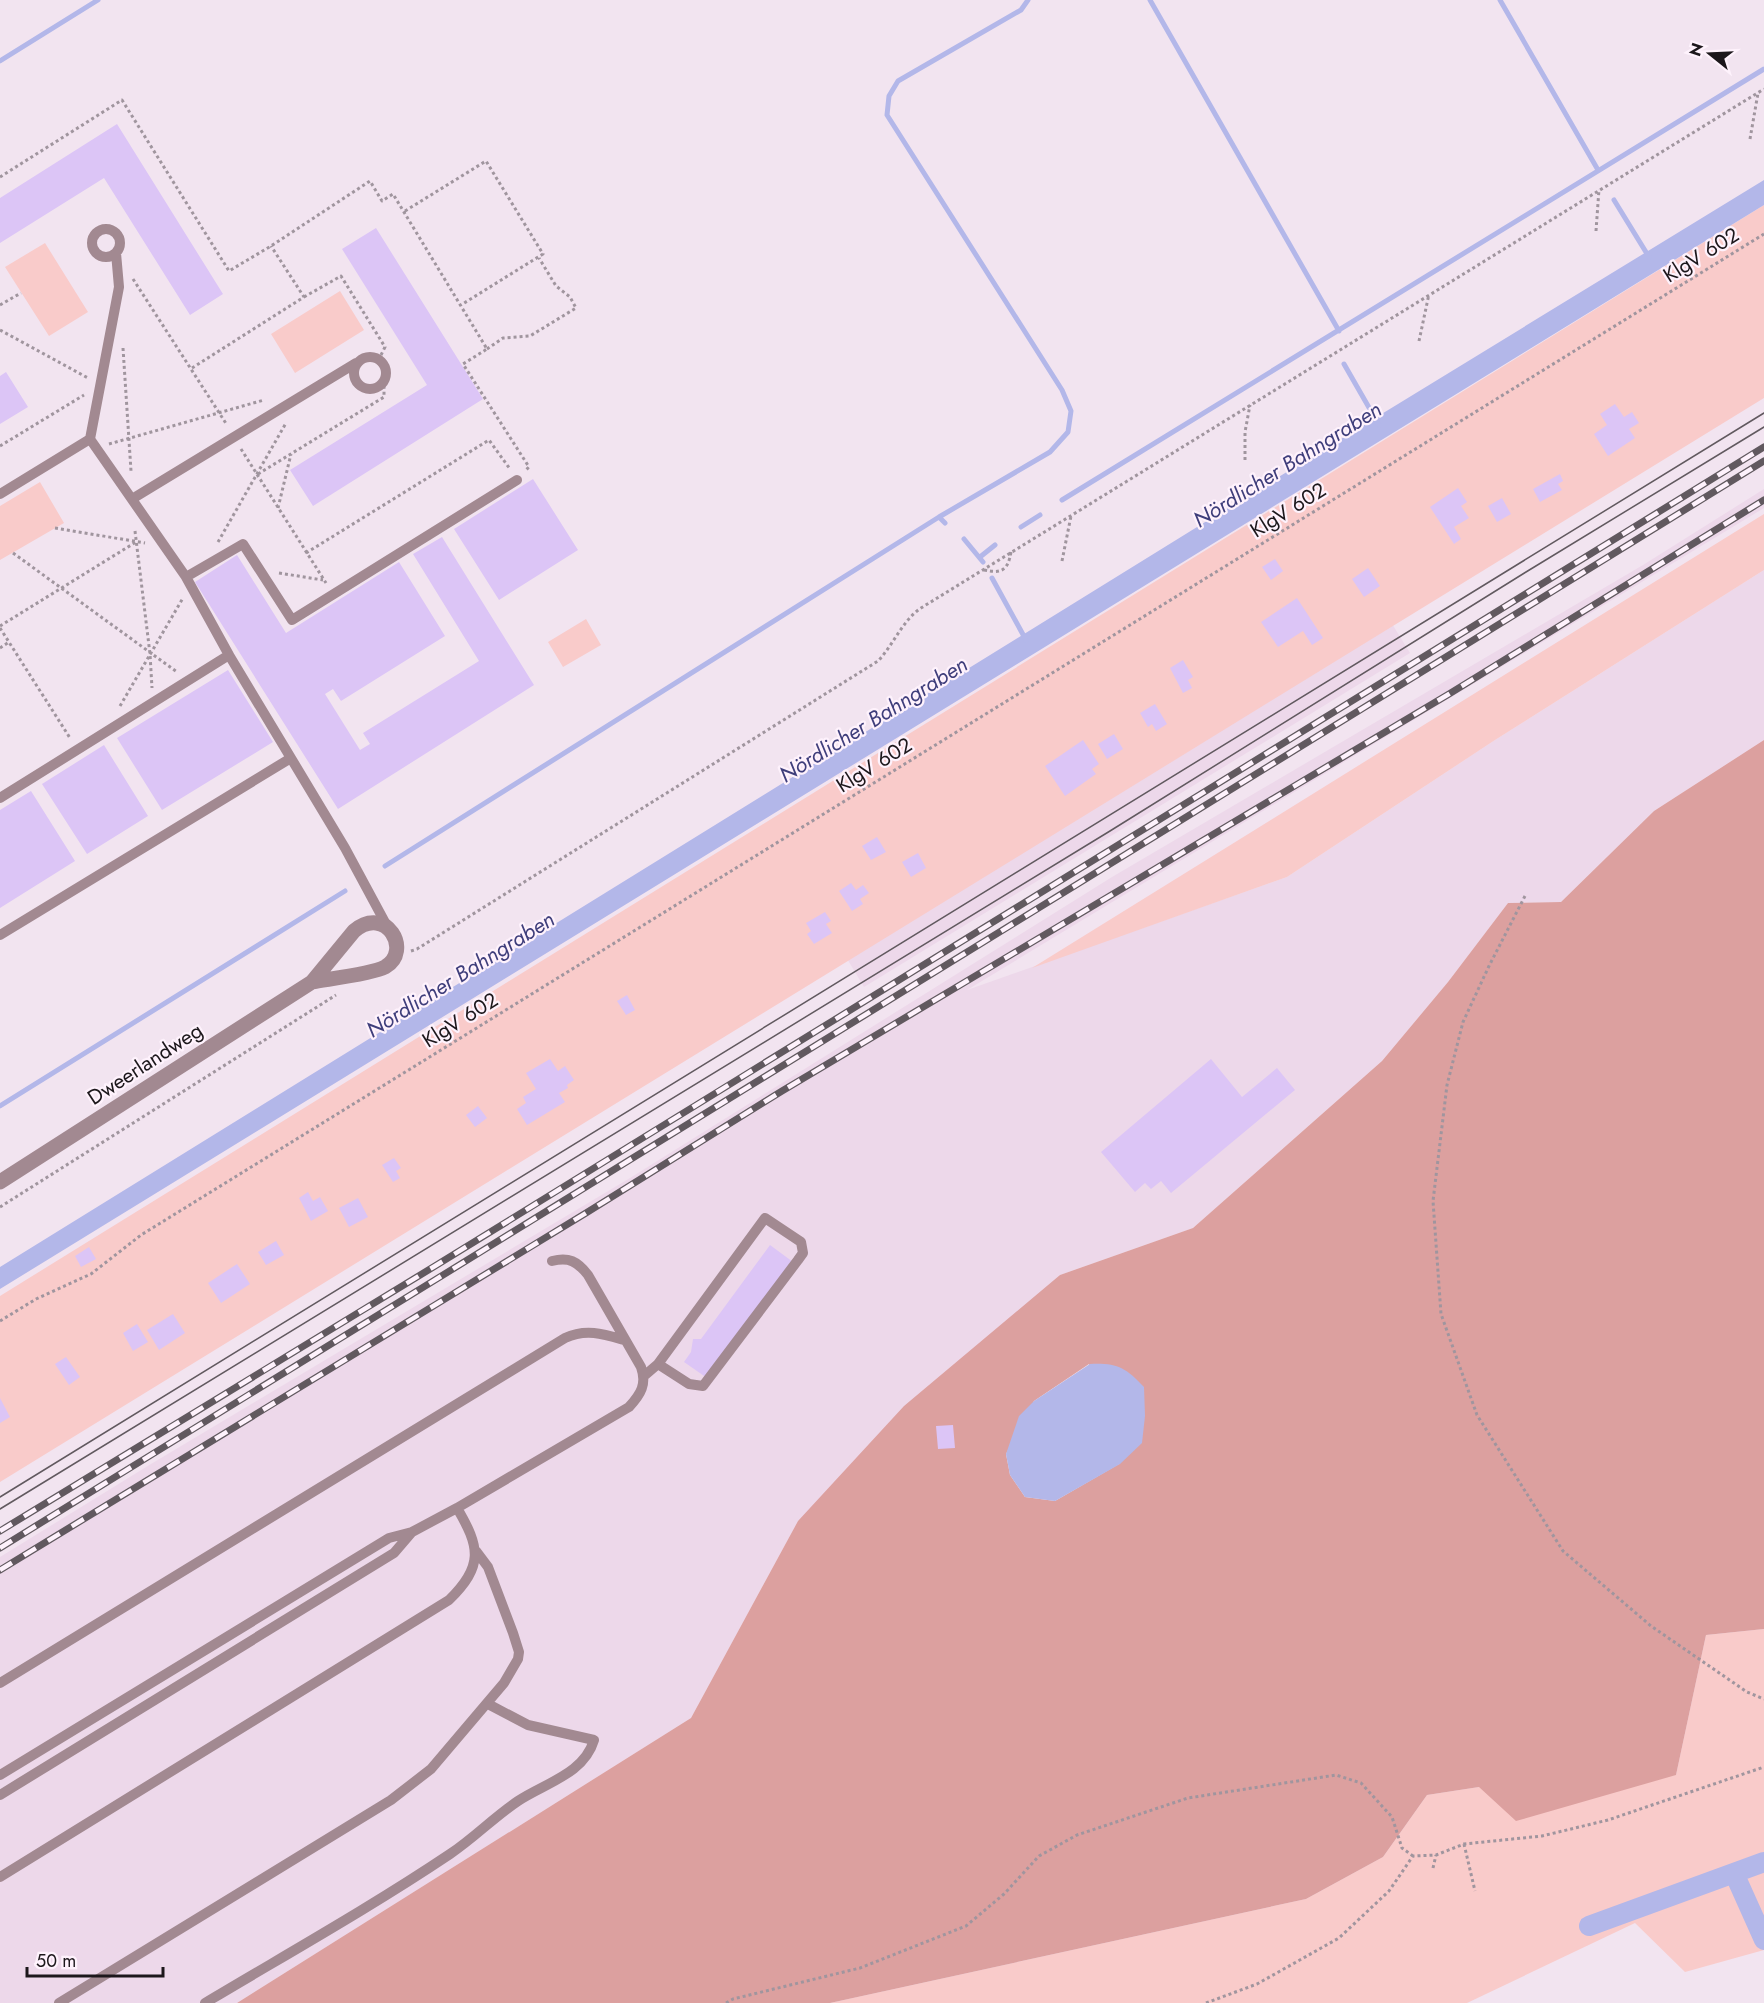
<svg xmlns="http://www.w3.org/2000/svg" width="1764" height="2003" font-family="Jost,sans-serif">
<rect width="100%" height="100%" fill="#f2e4f0"/>
<path fill="#edd8ea" d="M1764 489V508L967 990 1287 877 1495 740 1764 570V740L1654 811 1561 902 1508 903 1448 982 1382 1061 1193 1228 1060 1275 798 1521 691 1718 237 2003H0V1557L151 1464 630 1178 1112 877 1643 565Z
M1386 614 1410 653 864 987 840 947Z"/>
<path fill="#f9cbca" d="M1764 205V398L0 1482V1296Z
M45 243 88 312 49 336 5 267Z
M340 291 364 330 295 373 271 334Z
M40 482 64 523 0 560V506Z
M1764 514V570L1495 740 1287 877 1032 968Z
M586 619 601 645 563 667 548 642Z
M1764 1629V1950L1685 1972 1635 1923 1467 2003H830L1306 1899 1383 1857 1427 1795 1479 1787 1676 1775 1706 1635Z"/>
<path fill="#dca09f" fill-rule="evenodd" d="M1764 740V1629L1706 1635 1676 1775 1516 1821 1479 1787 1427 1795 1383 1857 1306 1899 830 2003H237L691 1718 798 1521 904 1406 1060 1275 1193 1228 1382 1061 1448 982 1508 903 1561 902 1654 811ZM1089 1364 1119 1464 1055 1501 1025 1497 1010 1475 1006 1454 1034 1401Z"/>
<path fill="#b3b7e9" d="M1764 180V205L0 1289V1267L1210 519Z
M1090 1364C1117 1363 1125 1367 1144 1387L1145 1416 1142 1443 1120 1464 1055 1501 1025 1497 1010 1475 1006 1454 1019 1416 1034 1401Z"/>
<g fill="none" stroke-linecap="round" stroke-linejoin="round">
<path stroke="#b3b7e9" stroke-width="5" d="M1150 0 1339 331
M1500 0 1598 170
M0 61 98 0
M1614 200 1649 257
M1344 364 1379 425
M1062 500 1764 69
M939 517 945 523
M1021 527 1040 515
M964 539 983 562
M980 557 995 545
M992 578 1026 640
M385 866 939 517 1050 452 1068 432 1071 411 1062 390 887 115 889 96 898 81 1021 10 1028 0
M0 1106 345 891"/>
<path stroke="#b3b7e9" stroke-width="20" d="M1734 1873 1764 1940
M1589 1926 1764 1862"/>
</g>
<path fill="#dcc5f6" d="M117 124 223 294 190 315 104 178 0 243V198Z
M376 228 483 399 313 506 290 470 427 385 342 249Z
M6 372 28 407 0 424V376Z
M1615 404 1624 417 1632 412 1639 423 1629 429 1635 438 1608 456 1594 434 1607 425 1600 414Z
M1560 474 1563 481 1558 484 1562 490 1540 502 1533 489Z
M533 479 578 550 499 600 454 529Z
M1458 488 1467 502 1461 506 1469 518 1454 527 1461 539 1454 544 1430 507Z
M1502 498 1511 514 1497 522 1488 506Z
M442 537 534 685 338 809 195 582 237 555 286 633 399 562 445 636 341 701 333 689 325 694 360 750 370 744 363 733 479 661 413 554Z
M1275 559 1283 571 1271 580 1262 567Z
M1368 568 1380 586 1364 597 1352 579Z
M1297 598 1323 638 1312 645 1303 631 1278 647 1261 622Z
M1183 660 1193 677 1188 680 1192 688 1183 693 1170 668Z
M228 670 273 742 162 810 117 738Z
M1155 704 1167 724 1156 731 1152 724 1148 727 1140 713Z
M1114 734 1123 749 1107 759 1098 744Z
M1083 740 1099 764 1092 769 1096 774 1065 796 1045 766Z
M104 745 148 816 87 854 42 784Z
M31 791 75 861 0 908V810Z
M877 837 886 852 871 860 862 846Z
M918 853 926 868 911 877 902 862Z
M851 883 856 890 863 885 869 893 860 899 863 904 852 911 839 891Z
M825 912 831 921 826 924 832 933 814 944 807 934 811 931 806 923Z
M627 995 635 1010 626 1015 617 1001Z
M550 1059 558 1071 565 1066 574 1080 567 1085 568 1088 559 1093 565 1102 527 1125 517 1109 526 1103 523 1097 536 1089 526 1073Z
M1211 1059 1242 1097 1277 1068 1295 1090 1171 1193 1161 1181 1151 1189 1145 1183 1135 1192 1101 1152Z
M478 1106 487 1118 475 1127 466 1115Z
M394 1158 401 1168 396 1171 400 1178 393 1182 382 1165Z
M308 1192 313 1201 320 1197 328 1211 311 1221 299 1198Z
M358 1198 368 1217 349 1227 339 1208Z
M276 1241 284 1255 266 1265 258 1252Z
M770 1245 793 1262 707 1378 684 1362 691 1352 693 1339H701Z
M89 1247 96 1259 81 1267 75 1256Z
M237 1264 250 1284 221 1303 208 1283Z
M173 1314 185 1333 159 1350 147 1330Z
M137 1324 148 1342 133 1351 123 1333Z
M66 1357 80 1377 69 1385 55 1364Z
M0 1398 10 1417 0 1423Z
M953 1425 955 1448 938 1449 936 1426Z"/>
<g fill="none" stroke-linecap="round" stroke-linejoin="round">
<path stroke="#a0959e" stroke-width="3" stroke-dasharray="3 3" stroke-linecap="butt" d="M1750 139 1758 93
M0 177 122 100 229 271 271 246 370 181 382 201 393 194 487 349 463 364 529 467 526 470
M405 211 486 161 543 254 461 305
M1596 231 1599 189
M133 279 227 425
M304 297 341 276 385 347 379 359
M0 305 21 293
M0 330 88 378
M1419 341 1429 294
M123 348 131 471
M487 349 503 338 530 336 576 308 570 297 556 286 539 258
M192 368 304 297 271 246
M109 444 264 400
M0 446 84 395
M241 449 326 583
M1245 460V432L1250 405
M258 474 384 397V381
M278 508 291 454
M55 528 145 543
M135 531 150 654 152 688
M218 542 286 423
M13 553 177 672
M306 553 489 440 510 469
M1062 561 1071 516
M984 570C1002 574 1008 570 1011 552
M279 573 323 580
M0 626 136 542
M0 628 70 738
M0 648 9 642
M120 706 183 598
M1525 896 1489 966 1463 1022 1447 1085 1433 1201 1441 1314 1477 1415 1563 1551 1651 1626 1747 1692 1764 1699
M411 951 417 949 878 661C894 644 902 621 921 608L1764 89
M0 1207 336 995
M0 1321 36 1299 91 1274 141 1235 1764 234
M1464 1844 1475 1891
M1433 1868 1436 1855
M726 2003 733 1999 860 1968 966 1926 1004 1894 1039 1856 1077 1835 1188 1798 1336 1775 1361 1783 1392 1817 1402 1848 1413 1856
M1206 2003 1257 1984 1339 1938 1389 1891 1413 1856 1436 1855 1464 1844 1542 1836 1608 1820 1764 1767"/>
<path stroke="#a28991" stroke-width="10" d="M92 243a14 14 0 1 1 28 0a14 14 0 1 1-28 0Z
M354 373a16 16 0 1 1 32 0a16 16 0 1 1-32 0Z
M90 439 119 287 116 253
M0 494 90 439 186 577
M132 499 356 363
M229 655 345 848 387 926
M0 798 229 655 186 577 243 544 292 620 517 480
M0 935 291 758
M644 1376 658 1364 765 1218 801 1242 803 1253 798 1260 703 1386 689 1384 658 1364
M0 1683 565 1338C586 1328 604 1334 624 1340
M0 1775 389 1538 412 1532
M0 1795 394 1553 412 1532 457 1508 629 1407C641 1394 647 1384 641 1367L588 1275C577 1261 569 1257 552 1261
M0 1877 449 1600C484 1566 480 1547 457 1508
M59 2003 391 1800 431 1769 504 1683 518 1659 519 1652 513 1633 488 1567 476 1551
M205 2003C287 1954 371 1907 450 1854 474 1838 494 1817 518 1801 545 1783 584 1774 594 1740L528 1725 488 1704"/>
<path stroke="#a28991" stroke-width="15" d="M0 1182 312 982 354 931C386 904 413 951 385 967 372 974 328 979 312 982"/>
<path stroke="#61595f" stroke-width="1.5" d="M0 1497 1764 413
M0 1509 1110 831 1526 572 1764 427"/>
<defs>
<path id="rail" d="M0 1531 435 1266 1764 447
M0 1548 1764 461
M0 1570 586 1213 782 1091 1449 694 1764 500"/>
</defs>
<use href="#rail" stroke="#61595f" stroke-width="7"/>
<use href="#rail" stroke="#fef2fc" stroke-width="4.5" stroke-dasharray="14" stroke-linecap="butt"/>
</g>
<g text-anchor="middle" stroke-width="4.5" stroke-linejoin="round" paint-order="stroke">
<g font-size="21" fill="#1c171b" stroke="#fef2fc">
<text transform="translate(1701 255) rotate(-32)" y="7">KlgV 602</text>
<text transform="translate(1288 510) rotate(-32)" y="7">KlgV 602</text>
<text transform="translate(874 765) rotate(-32)" y="7">KlgV 602</text>
<text transform="translate(460 1020) rotate(-32)" y="7">KlgV 602</text>
<text transform="translate(145 1064) rotate(-33)" y="7">Dweerlandweg</text>
</g>
<g font-size="22" font-style="italic" fill="#3f3e7b" stroke="#fef2fc">
<text transform="translate(1287 464) rotate(-32)" y="8">Nördlicher Bahngraben</text>
<text transform="translate(873 719) rotate(-32)" y="8">Nördlicher Bahngraben</text>
<text transform="translate(460 974) rotate(-32)" y="8">Nördlicher Bahngraben</text>
</g>
</g>
<g transform="translate(1710 54) rotate(288)" stroke="#fef2fc" stroke-width="4.5" paint-order="stroke">
<path d="M0-4.5L10 22L0 15L-10 22Z" fill="#1c171b"/>
<text y="-9" font-size="16" font-weight="bold" text-anchor="middle" fill="#1c171b">N</text>
</g>
<path d="M27 1967v9h136v-9" fill="none" stroke="#1c171b" stroke-width="3"/>
<text x="36" y="1967" font-size="18" fill="#1c171b" stroke="#fef2fc" stroke-width="4.5" paint-order="stroke">50 m</text>
</svg>
